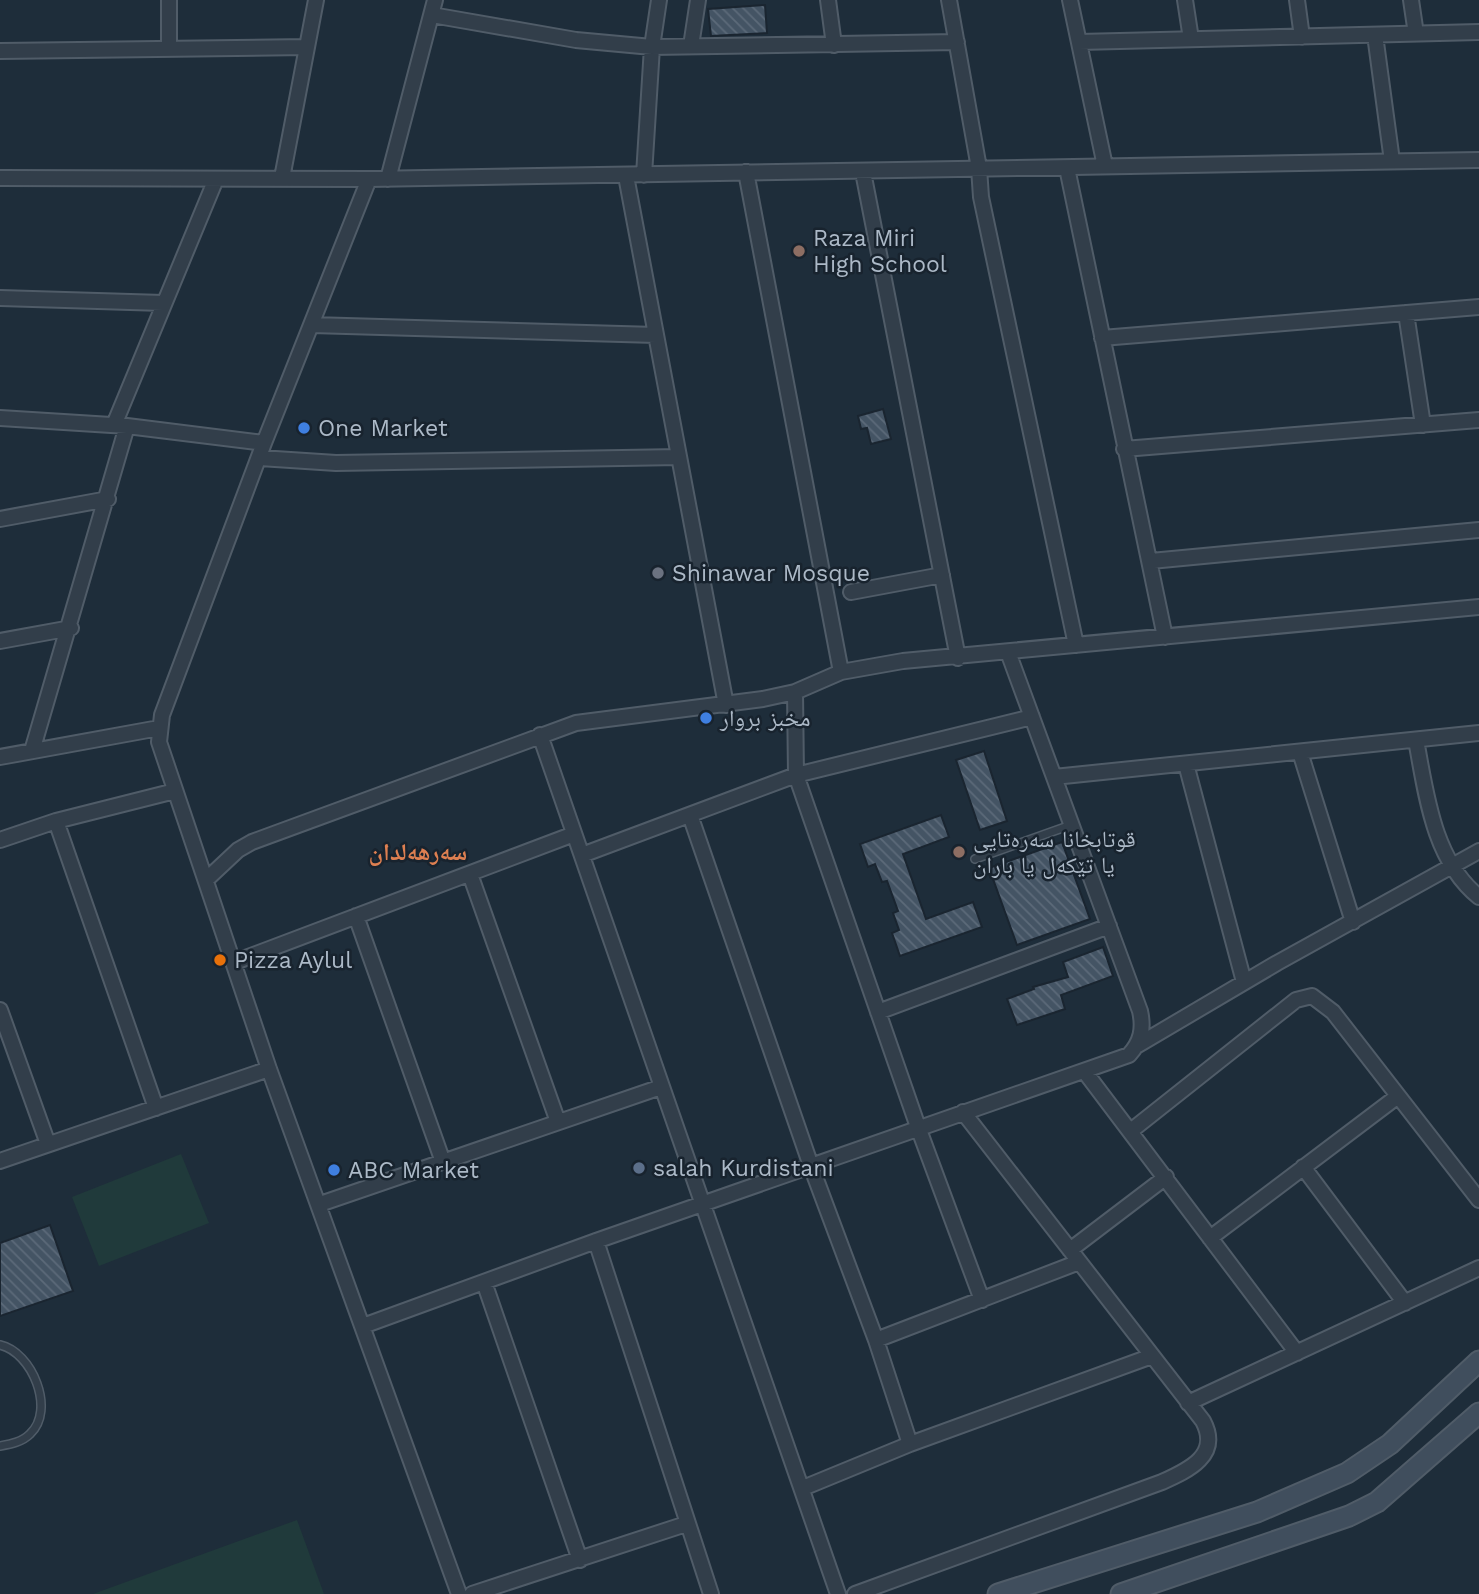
<svg xmlns="http://www.w3.org/2000/svg" width="1479" height="1594" font-family="'Work Sans','Noto Naskh Arabic',sans-serif">
<defs>
<pattern id="building-back-hatch" width="6" height="6" patternUnits="userSpaceOnUse" patternTransform="scale(1.75)"><rect width="6" height="6" fill="#445464"/><path d="M-1 5l2 2M0 0l6 6M5-1l2 2" fill="none" stroke="#5c6a79"/></pattern>
</defs>
<rect width="100%" height="100%" fill="#1e2d3a"/>
<path fill="#203a3b" d="M181 1154 209 1223 99 1266 72 1197Z
M297 1520 324 1594H93Z"/>
<path fill="url(#building-back-hatch)" stroke="#1a2530" stroke-width="2" d="M765 5 767 33 711 36 708 9Z
M883 409 891 439 871 444 867 428 861 429 858 416Z
M984 751 1007 821 980 830 956 760Z
M941 815 949 837 903 854 926 919 973 902 982 927 900 956 892 933 899 930 893 913 898 911 887 881 882 882 875 864 868 867 860 844Z
M1062 842 1090 919 1017 945 989 868Z
M1103 947 1113 976 1061 995 1065 1009 1017 1025 1007 999 1034 989 1033 987 1068 977 1063 962Z
M50 1225 73 1291 0 1316V1243Z"/>
<g fill="none" stroke-linecap="round" stroke-linejoin="round">
<defs>
<path id="lane" d="M975 859 1071 825
M0 1345C32 1352 56 1410 30 1434 22 1442 11 1444 0 1446"/>
<path id="street" d="M169 0V48
M828 0 834 45
M949 0 979 168 981 197 1076 645
M1070 0 1105 166
M1185 0 1191 39
M1297 0 1302 37
M1411 0 1416 34
M432 15 576 40 652 47 957 42
M1375 35 1392 161
M1079 42 1479 32
M691 46 698 0
M0 51 307 47
M1067 168 1165 637
M746 172 841 672
M863 172 958 658
M644 175 652 47 659 0
M626 176 726 705
M0 178 369 179 1479 160
M282 178 316 0
M369 179 264 443 162 715 159 742 269 1069 459 1594
M388 179 435 0
M0 298 163 303
M1406 313 1423 425
M312 325 656 335
M1102 338 1479 307
M0 418 127 426 264 443
M114 425 216 179
M1124 449 1479 420
M260 458 336 463 679 457
M0 519 108 499
M1151 561 1479 530
M851 592 942 575
M0 641 71 628
M795 692 796 775 918 1127 982 1300
M540 735 838 1594
M1416 740C1426 793 1433 860 1479 897
M32 751 127 426
M1300 752 1353 922
M0 757 159 728
M1186 764 1244 982
M1054 777 1479 733
M690 815 811 1166 876 1340 910 1444
M56 821 156 1108
M0 840 56 821 175 791
M582 855 796 775 1032 717
M470 874 558 1122
M206 880 238 850 252 842 576 723 763 699 795 692 841 672 903 661 1479 607
M356 916 443 1162
M235 962 574 834
M0 1010 48 1144
M878 1012 1109 926
M1138 1045 1277 963 1479 851
M1085 1072 1297 1353
M1132 1130 1296 1000 1312 996 1333 1012 1479 1200
M0 1161 269 1069
M1303 1167 1405 1303
M320 1204 661 1087
M1210 1238 1398 1096
M596 1241 711 1594
M1070 1250 1166 1177
M484 1282 580 1560
M363 1326 596 1241 1129 1055C1141 1042 1144 1029 1140 1011L1008 652
M876 1340 1079 1262
M1188 1403 1479 1268
M803 1488 910 1444 1152 1356
M472 1594 686 1524
M855 1594 1162 1482C1189 1470 1221 1455 1203 1421L963 1112"/>
<path id="secondary" d="M998 1594 1257 1512 1347 1473 1390 1444 1479 1361
M1121 1594 1349 1516 1377 1502 1479 1413"/>
</defs>
<use href="#lane" stroke="#505c68" stroke-width="10"/>
<use href="#street" stroke="#505c68" stroke-width="18"/>
<use href="#secondary" stroke="#505c68" stroke-width="23"/>
<use href="#lane" stroke="#323e4a" stroke-width="7"/>
<use href="#street" stroke="#323e4a" stroke-width="14"/>
<use href="#secondary" stroke="#404e5d" stroke-width="19"/>
</g>
<g fill="#8d6e63" stroke="#18232e" stroke-width="2.5">
<circle cx="799" cy="251" r="7"/>
<circle cx="959" cy="852" r="7"/>
</g>
<g fill="#3f7fe0" stroke="#18232e" stroke-width="2.5">
<circle cx="304" cy="428" r="7"/>
<circle cx="706" cy="718" r="7"/>
<circle cx="334" cy="1170" r="7"/>
</g>
<circle fill="#6b7280" stroke="#18232e" stroke-width="2.5" cx="658" cy="573" r="7"/>
<circle fill="#e8710a" stroke="#18232e" stroke-width="2.5" cx="220" cy="960" r="7"/>
<circle fill="#5c6f8a" stroke="#18232e" stroke-width="2.5" cx="639" cy="1168" r="7"/>
<g text-anchor="middle" stroke-width="5" stroke-linejoin="round" paint-order="stroke">
<g font-size="23" fill="#acb9c7" stroke="#18232e" text-anchor="start">
<text x="813" y="246">Raza Miri<tspan x="813" dy="26">High School</tspan></text>
<text x="318" y="436">One Market</text>
<text x="672" y="581">Shinawar Mosque</text>
<text x="720" y="726">مخبز بروار</text>
<text x="973" y="847">قوتابخانا سەرەتایی<tspan x="973" dy="26">یا تێکەل یا باران</tspan></text>
<text x="234" y="968">Pizza Aylul</text>
<text x="653" y="1176">salah Kurdistani</text>
<text x="348" y="1178">ABC Market</text>
</g>
<g font-size="24" font-weight="bold" fill="#dd7f51" stroke="#18232e">
<text x="418" y="860">سەرهەلدان</text>
</g>
</g>
</svg>
